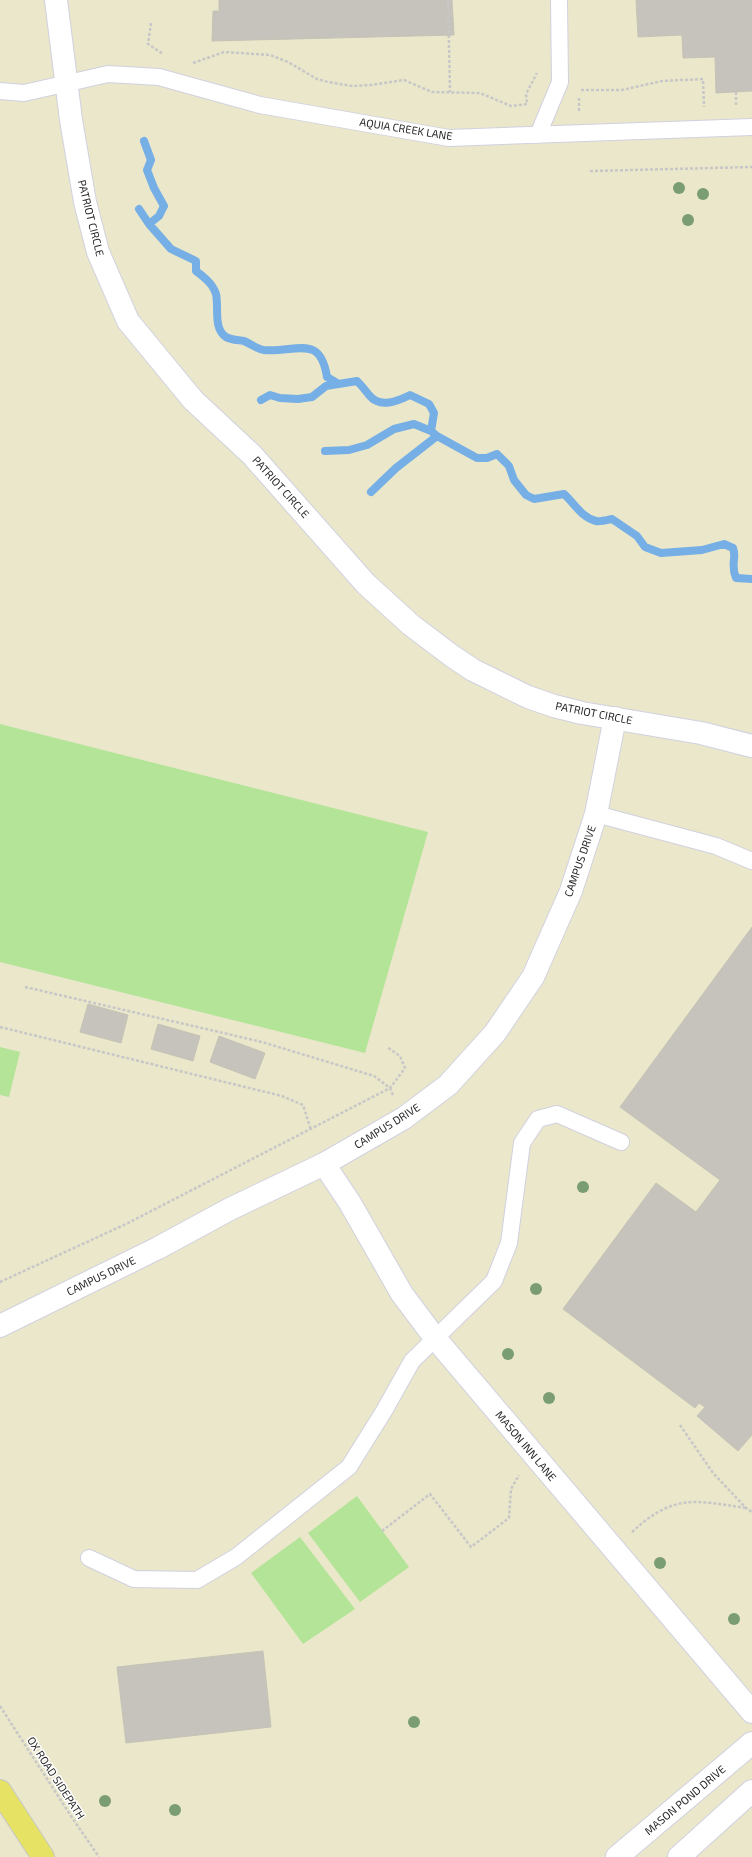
<svg xmlns="http://www.w3.org/2000/svg" width="752" height="1857" font-family="'Exo 2',sans-serif">
<rect width="100%" height="100%" fill="#eae7db"/>
<path fill="#ebe7cb" d="M0 0H752V1857H0Z"/>
<path fill="#b3e497" d="M0 724 428 832 365 1053 0 962Z
M0 1047 20 1052 9 1097 0 1095Z
M357 1496 409 1567 360 1602 308 1533Z
M300 1537 355 1609 303 1644 251 1573Z"/>
<g fill="none" stroke-linecap="round" stroke-linejoin="round">
<path stroke="#75afe5" stroke-width="8" d="M144 141 151 160 147 170 154 188 164 206 159 216 149 224
M139 209 149 224 171 249 196 261V271C204 277 213 284 216 294 219 307 213 329 226 337 231 340 239 340 244 341 251 344 257 349 264 350 296 353 320 333 327 377L337 383
M261 400 270 395 280 398 298 399 312 397 326 386 357 381C362 386 365 390 369 395 380 409 398 401 410 395L429 404 434 413 431 431
M325 451 349 450 367 445 394 429 414 424 431 431 437 436 477 458H487L497 454 509 466 514 480 526 495 534 499 564 494C574 503 582 518 596 521 600 522 607 520 612 519L637 536 645 547 661 553 702 550 724 544 733 548C737 558 730 564 736 578L752 579
M371 492 396 468 437 436"/>
</g>
<path fill="#c5c3bb" stroke="#c5c3b5" d="M219 0H452L454 35 212 41 213 11H219Z
M636 0H752V91L716 93 715 57 683 58 682 35 638 37Z
M752 927V1435L738 1451 697 1416 705 1407 699 1403 695 1408 563 1309 656 1183 696 1212 720 1180 620 1107Z
M88 1004 128 1015 121 1043 80 1032Z
M158 1024 200 1036 193 1061 151 1049Z
M219 1036 265 1053 255 1079 210 1062Z
M263 1651 271 1727 126 1743 117 1667Z"/>
<g fill="none" stroke-linecap="round" stroke-linejoin="round">
<defs>
<path id="service" d="M0 91 24 93 108 74 159 77 260 105 449 138 752 127
M538 135 560 82 559 0
M596 814 716 846 752 861
M89 1558 134 1579 197 1580 236 1557 349 1467 384 1411 412 1361 494 1281 509 1243 522 1143 538 1119 557 1114 621 1142"/>
<path id="minor" d="M324 1164 350 1203 402 1294 435 1338 752 1712"/>
<path id="tertiary" d="M56 0 71 120 85 202 98 252 128 321 193 400 252 455 366 584 411 625 452 656 473 670 528 697 554 706 582 713 701 733 752 746
M0 1326 158 1248 230 1209 324 1164 404 1118 448 1085 495 1033 533 977 571 891 596 814 615 718
M617 1857 752 1743
M679 1857 752 1791"/>
<path id="primary" d="M0 1791 43 1857"/>
</defs>
<use href="#service" stroke="#d1d1e0" stroke-width="18"/>
<use href="#minor" stroke="#d1d1e0" stroke-width="24"/>
<use href="#tertiary" stroke="#d1d1e0" stroke-width="24"/>
<use href="#primary" stroke="#c7c7c7" stroke-width="24"/>
<path stroke="#c7c7c7" stroke-width="2.5" stroke-dasharray="3 2" stroke-linecap="butt" d="M448 0 450 92
M151 23 148 44 163 54
M193 63 224 52 270 55 288 62 317 79 328 82 352 86 371 85 404 80 432 92 480 93 511 106 527 104 526 94 537 73
M581 90H622L662 81 703 79 704 107
M736 92V105
M579 111V98
M590 171 752 167
M25 987 262 1042 374 1076 390 1088 393 1095
M0 1027 282 1096 303 1105 311 1130
M0 1282 126 1224 390 1088 405 1068 400 1056 387 1047
M680 1425 713 1473 746 1508 752 1512
M382 1531 430 1494 471 1547 509 1518 511 1489 519 1475
M632 1532C673 1494 694 1500 746 1508
M0 1706 69 1813 99 1857"/>
<use href="#service" stroke="#fff" stroke-width="16"/>
<use href="#minor" stroke="#fff" stroke-width="22"/>
<use href="#tertiary" stroke="#fff" stroke-width="22"/>
<use href="#primary" stroke="#e6e364" stroke-width="22"/>
</g>
<g fill="#7a9d74">
<circle cx="679" cy="188" r="6"/>
<circle cx="703" cy="194" r="6"/>
<circle cx="688" cy="220" r="6"/>
<circle cx="583" cy="1187" r="6"/>
<circle cx="536" cy="1289" r="6"/>
<circle cx="508" cy="1354" r="6"/>
<circle cx="549" cy="1398" r="6"/>
<circle cx="660" cy="1563" r="6"/>
<circle cx="734" cy="1619" r="6"/>
<circle cx="414" cy="1722" r="6"/>
<circle cx="105" cy="1801" r="6"/>
<circle cx="175" cy="1810" r="6"/>
</g>
<g text-anchor="middle" stroke-width="3" stroke-linejoin="round" paint-order="stroke">
<g font-size="11" fill="#292929" stroke="#fff">
<text transform="translate(406 129) rotate(9)" y="4">AQUIA CREEK LANE</text>
<text transform="translate(91 218) rotate(76)" y="4">PATRIOT CIRCLE</text>
<text transform="translate(281 487) rotate(48)" y="4">PATRIOT CIRCLE</text>
<text transform="translate(594 713) rotate(11)" y="4">PATRIOT CIRCLE</text>
<text transform="translate(580 861) rotate(-71)" y="4">CAMPUS DRIVE</text>
<text transform="translate(387 1126) rotate(-32)" y="4">CAMPUS DRIVE</text>
<text transform="translate(101 1276) rotate(-26)" y="4">CAMPUS DRIVE</text>
<text transform="translate(526 1446) rotate(50)" y="4">MASON INN LANE</text>
<text transform="translate(56 1778) rotate(57)" y="4">OX ROAD SIDEPATH</text>
<text transform="translate(685 1800) rotate(-40)" y="4">MASON POND DRIVE</text>
</g>
</g>
</svg>
